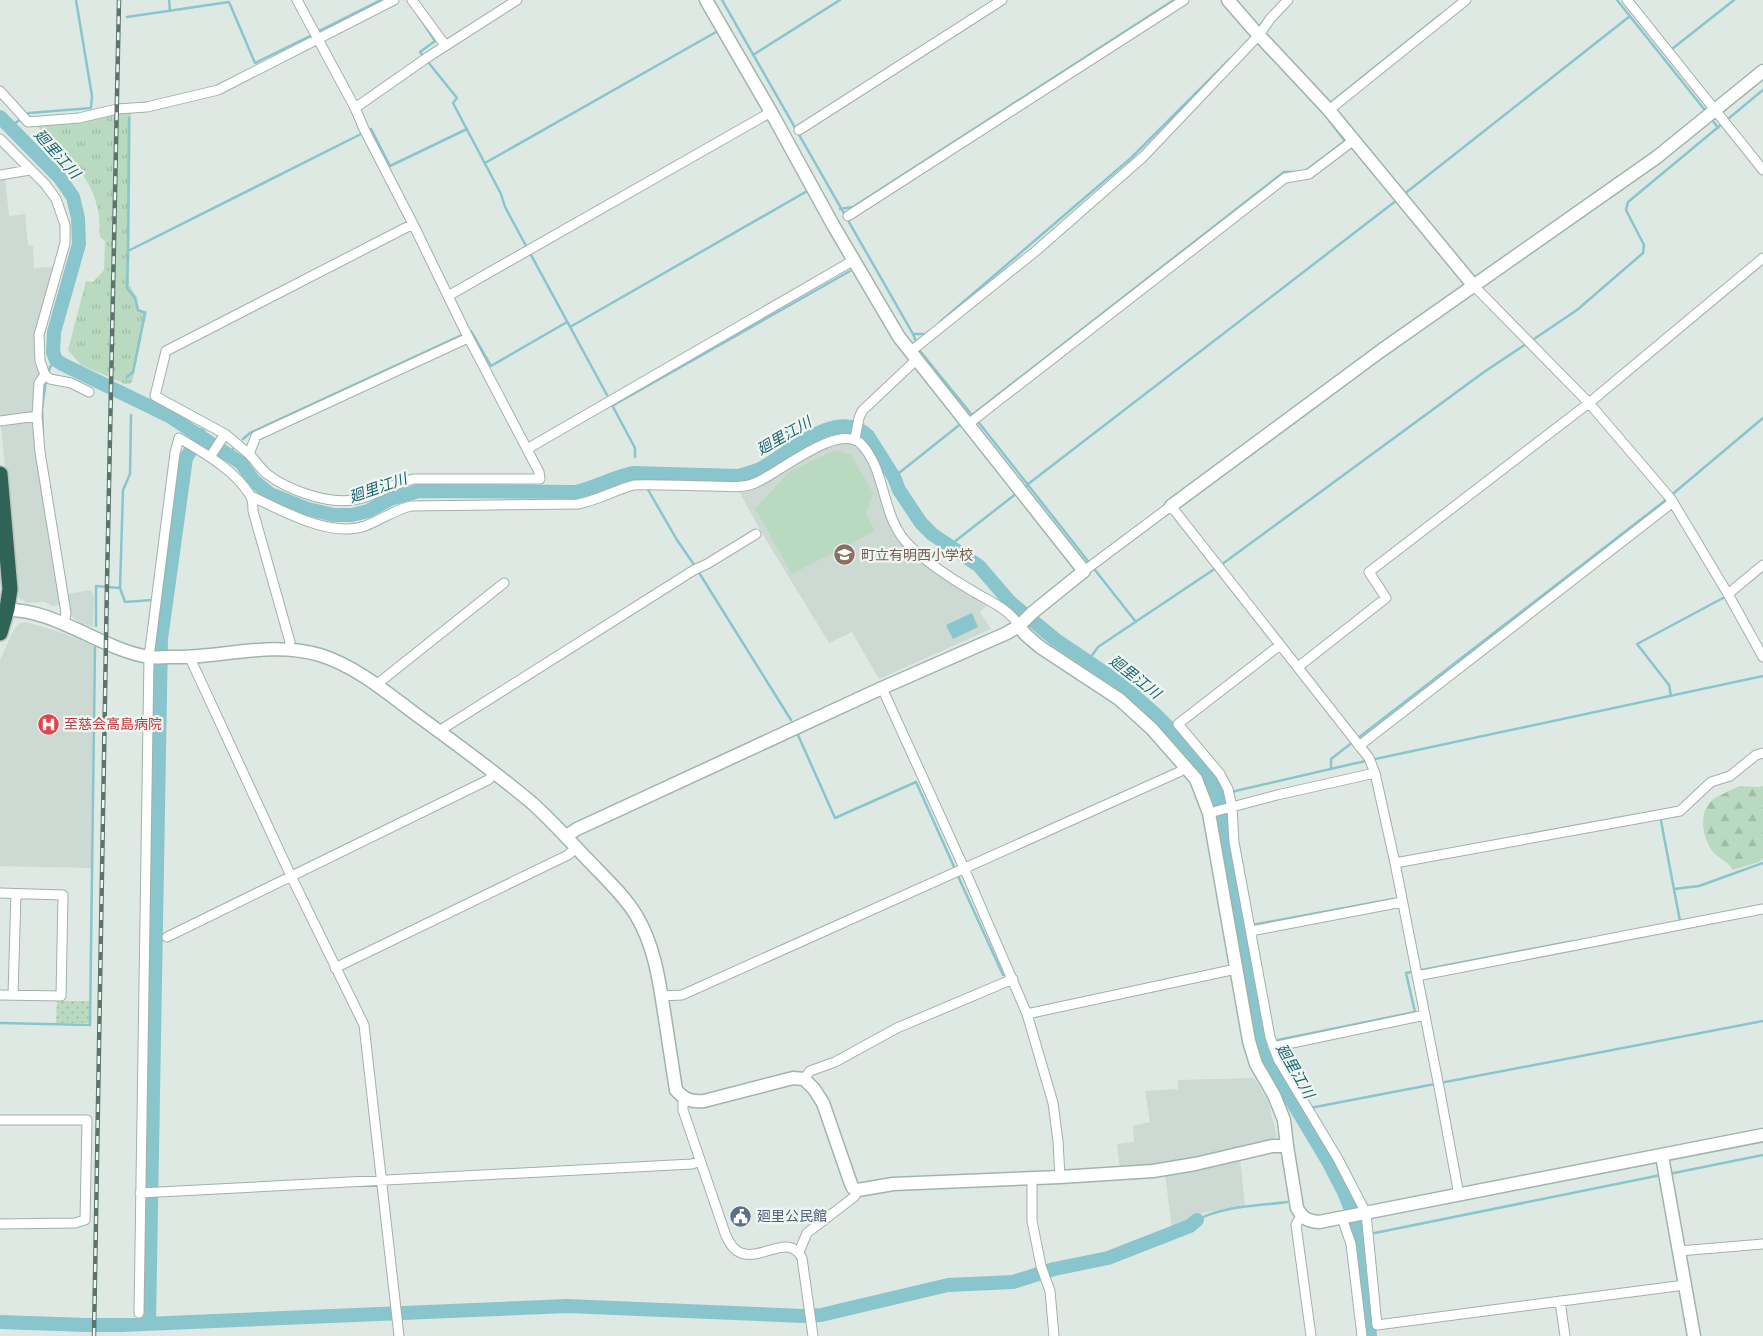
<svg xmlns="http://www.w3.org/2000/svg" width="1763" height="1336" font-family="'DejaVu Sans','Noto Sans JP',sans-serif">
<defs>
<pattern id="grass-tufts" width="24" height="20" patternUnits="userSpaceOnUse" patternTransform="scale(1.25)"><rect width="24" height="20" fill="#b9dac0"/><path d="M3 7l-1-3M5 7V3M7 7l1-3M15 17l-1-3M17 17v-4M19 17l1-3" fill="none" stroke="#9fbca5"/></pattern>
<pattern id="forest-firs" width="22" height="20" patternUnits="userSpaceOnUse" patternTransform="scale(1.25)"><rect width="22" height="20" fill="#b9dac0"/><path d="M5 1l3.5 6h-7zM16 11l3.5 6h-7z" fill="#9fbca5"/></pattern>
<pattern id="park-dots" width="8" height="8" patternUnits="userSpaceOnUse" patternTransform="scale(1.25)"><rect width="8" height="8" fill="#b9dac0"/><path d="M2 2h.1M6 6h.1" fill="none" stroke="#9fbca5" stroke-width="1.8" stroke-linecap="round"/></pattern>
</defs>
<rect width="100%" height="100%" fill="#dfe9e4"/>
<path fill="#cdd9d3" d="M0 177H5L9 216 25 214 28 245 33 246 34 268 56 267 36 334 43 382 40 415 42 452 66 594 91 590 94 597 93 627 81 624 70 615 62 604 52 606 45 602 27 603 19 598 0 419Z
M844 441 858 447 869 460 906 547 924 564 989 604 980 612 991 629 879 679 852 632 829 643 759 528 739 491 757 487 797 461 830 444Z
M26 622 63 633 94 646 91 868 0 866V660L14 629 20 623Z
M1254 1078 1268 1101 1277 1137 1239 1148 1245 1206 1201 1213 1188 1224 1172 1229 1164 1166 1120 1169 1117 1144 1134 1142 1133 1126 1150 1122 1145 1091 1178 1089V1080Z"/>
<path fill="url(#grass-tufts)" d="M121 111 131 113 129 285 137 297 139 310 147 311 132 383 125 384 81 365 68 350 86 281 93 282 104 270 105 241 100 237C99 228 100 218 98 210 91 173 60 149 35 124Z"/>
<path fill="url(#forest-firs)" d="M1739 786 1759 787 1763 786V858L1759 862 1733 870C1727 860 1719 859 1713 852 1703 839 1698 814 1711 801 1718 795 1731 791 1739 786Z"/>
<path fill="url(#park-dots)" d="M57 1001H89V1023H56Z"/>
<path fill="#b9dac0" d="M835 450 851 455 873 493 866 514 875 531 792 574 755 509 789 472Z"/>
<path fill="#89c5cc" d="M972 613 978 627 953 639 946 625Z"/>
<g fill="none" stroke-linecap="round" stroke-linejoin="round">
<path stroke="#89c5cc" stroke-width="2.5" d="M169 0 170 10
M722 0 913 334 920 351 972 415 1284 172H1296
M1617 0 1704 109
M418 15 435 41 420 52 457 98 453 103 501 194 505 207 607 395
M127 17 229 2 255 63 312 35
M1257 29 1266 18
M317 32 381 0
M1672 49 1734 0
M753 55 840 0
M1329 104 1440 15
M25 115 29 113 91 108 92 96 76 0
M1713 121 1718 128
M10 127 21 119
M368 130 371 129 390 166 467 129
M485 163 716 32
M1304 172 1345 141 1329 120
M1403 195 1630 16
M840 209 853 207 1174 0
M128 251 129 118
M940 322 1131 158 1230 59
M570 327 809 190
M913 334H926L928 332
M1531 341 1577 310 1643 253 1644 245 1626 210 1628 202 1763 90
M48 375 50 367 56 360
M127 377 133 372 145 313 138 310 135 298 127 288 128 251 363 133
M612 405 635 448V457
M612 406 850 271
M131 415 130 474 123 490 120 588 125 602 152 600 166 601
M976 419 1136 622
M43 434 42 409 46 380
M243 439 250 433 471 331 491 366 567 322
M230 455 233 449
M634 473V469
M647 473V482
M894 477 963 422
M647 488 677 540 695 566
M1023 488 1397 200
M949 546 1017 493
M1221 565 1484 372 1526 344
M698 571 791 720
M96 626V586L120 588
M1088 661 1098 647 1216 568
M1671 696 1669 685 1637 644 1723 598
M798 735 835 818 916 782 955 869
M1331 769V759L1662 503 1763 418
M1218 795 1352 764 1763 676
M1661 821 1680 921 1678 922
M957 874 1003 975
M1674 889 1699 886 1763 863
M1252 925 1393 899
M1240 927 1247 926
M0 1023 90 1025 95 647
M1278 1040 1415 1012 1406 973 1574 941
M1261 1044 1266 1043
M1310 1108 1763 1021
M1298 1111 1305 1109
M1669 1174 1763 1155
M1197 1220C1223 1206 1257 1206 1287 1202
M1360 1236 1661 1175"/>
<path stroke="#89c5cc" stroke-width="14" d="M0 117 60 178 73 197 78 218 79 244 54 332 53 352 56 360 62 364 169 416 241 463 254 481 270 494 308 509 334 515H352L368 511 390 499 419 491 575 492C595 488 613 477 634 473L738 476C746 474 753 472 760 469 788 454 837 406 868 436L894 477 899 490 921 523 932 534 979 566 1010 602 1056 640 1120 683 1155 714 1174 733 1205 772 1218 795 1261 1044 1271 1066 1329 1163 1344 1192 1355 1219 1360 1236 1370 1336
M0 1322 87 1325H121L567 1306 803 1316 821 1315 948 1285 1013 1282 1054 1269 1108 1258 1190 1226 1197 1220
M149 1323 161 639 186 458 200 435"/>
<defs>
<path id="street" d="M412 0 445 45
M1627 0 1763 170
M0 91 28 122 79 118 117 109 147 107 218 90 394 0
M355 108 428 57 517 0
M1329 110 1466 0
M799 130 1002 0
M0 139 45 184 56 199 65 225V243L39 335 40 361 45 375 39 383 37 416 40 452 66 613 64 624
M0 175 30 170
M848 216 1184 0
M413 224 166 351 155 396 225 434 249 454 256 436 468 338
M1473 285 1589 403 1671 499 1728 594 1763 657
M448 296 771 112
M910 352 1037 250 1143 157 1259 35 1270 19 1288 0
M45 375 50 379 71 383 89 392
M0 421 37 416
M967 425 1285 178 1309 174 1354 140
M855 439 859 418 862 411 916 360
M527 449 854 260
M249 454C255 460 260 468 267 474 289 491 332 506 359 499 378 494 394 483 414 479H540L539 472 465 331 413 224 364 129 355 108 297 0
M210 457 225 434
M251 496C283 511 330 538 365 526 381 520 394 510 411 506L578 504C598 500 615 490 634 485 659 484 684 486 710 486 724 486 741 489 755 483 778 474 840 420 862 445 887 472 881 519 910 546 928 563 950 578 971 590 988 601 1009 608 1019 626
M1084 571 1171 506 1369 758 1375 773 1395 863 1439 1087 1459 1195
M1728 594 1763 565
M1280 645 1178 724 1220 774 1228 789 1232 808 1234 842 1270 1037 1278 1059 1338 1159 1366 1213 1377 1325 1685 1285
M190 658 291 876 364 1025 399 1336
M1298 667 1386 598 1369 572 1589 403 1763 258
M376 685 504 583
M882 688 964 868 1027 1014 1053 1103 1058 1141 1060 1177
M439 731 694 570 707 564 756 534
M1359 746 1673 502
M1209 813 1277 795 1375 773
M1395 863 1680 811 1711 782 1730 776 1756 755 1763 753
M0 893 63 895 61 996 0 995
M1251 931 1402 902
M167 937 488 780 495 773
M335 968 568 855 576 848
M1417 976 1763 909
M13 995 16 894
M661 996 682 995 1179 772 1186 767
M1027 1014 1236 969
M1273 1047 1425 1015
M804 1079 810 1071 835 1062 897 1028 1013 979
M683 1099V1110L726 1236C730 1243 733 1250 741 1253 762 1261 789 1232 802 1258L813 1336
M0 1120H87L85 1220 75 1223 0 1224
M1032 1178V1221L1041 1266 1050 1291 1054 1336
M140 1193 692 1164 700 1161
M1301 1216 1296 1225 1311 1336
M1342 1218 1351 1244 1362 1336
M1679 1251 1763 1244
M799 1252 807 1233 854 1197 858 1190
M1560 1301 1565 1336
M139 1313 149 657 175 453 179 438C204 453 235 470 250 495 253 499 253 506 253 511L290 642 289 648"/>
<path id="secondary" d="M1228 0 1254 30 1328 109 1473 285
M1171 506 1382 350 1657 157 1763 71
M0 610C53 606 99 649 149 657 155 658 162 657 168 657 218 659 270 640 320 655 355 666 385 691 414 713 454 742 494 771 532 803 551 820 569 840 587 859 604 877 623 894 636 915 654 945 659 979 664 1012 668 1038 672 1064 676 1090 685 1100 691 1102 704 1101L793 1078 804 1079 814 1089 823 1103 851 1184 853 1188 858 1190 893 1184 1060 1177 1153 1171 1195 1164 1272 1146H1287L1297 1208C1303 1219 1308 1221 1319 1222L1763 1135
M1019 626 1025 634 1040 647 1119 699 1152 729 1196 779 1209 813 1249 1041 1256 1064 1274 1095 1284 1120 1287 1146
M566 836 577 829 882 688 1007 633 1019 626 1032 613 1084 571 899 337 833 225 771 112 706 0
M1662 1156 1694 1336"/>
<path id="highway" d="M0 474 10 589 7 609 0 633"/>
</defs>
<use href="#street" stroke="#a2b0ab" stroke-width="11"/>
<use href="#secondary" stroke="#9fb5ac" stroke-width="15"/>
<use href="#highway" stroke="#bcc3c1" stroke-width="18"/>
<use href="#street" stroke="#fff" stroke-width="9"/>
<use href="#secondary" stroke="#fff" stroke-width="12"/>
<use href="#highway" stroke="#2f6356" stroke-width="15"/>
<defs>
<path id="rail" d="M94 1336 107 583 119 0"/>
</defs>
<use href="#rail" stroke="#5b746c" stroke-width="4.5"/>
<use href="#rail" stroke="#eff6f2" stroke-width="2.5" stroke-dasharray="8" stroke-linecap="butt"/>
</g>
<defs>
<symbol id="school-disc" viewBox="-11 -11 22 22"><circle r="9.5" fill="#8d6e63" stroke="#eff6f2"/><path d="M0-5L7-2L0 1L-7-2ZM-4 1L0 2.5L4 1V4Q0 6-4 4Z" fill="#fff"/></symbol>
<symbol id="hospital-disc" viewBox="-11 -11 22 22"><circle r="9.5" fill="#e0444e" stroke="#eff6f2"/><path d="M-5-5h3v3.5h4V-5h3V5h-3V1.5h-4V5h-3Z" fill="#fff"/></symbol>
<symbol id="civic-disc" viewBox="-11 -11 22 22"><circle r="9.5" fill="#5c6f8a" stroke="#eff6f2"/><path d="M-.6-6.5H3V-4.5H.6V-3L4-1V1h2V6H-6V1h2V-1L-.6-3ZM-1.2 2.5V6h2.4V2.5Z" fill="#fff"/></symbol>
</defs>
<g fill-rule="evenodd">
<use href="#school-disc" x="832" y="542" width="25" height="25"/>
<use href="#hospital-disc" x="36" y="712" width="25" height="25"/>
<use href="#civic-disc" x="728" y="1204" width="25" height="25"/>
</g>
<g text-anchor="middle" stroke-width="4.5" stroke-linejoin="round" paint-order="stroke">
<g font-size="14" fill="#785e54" stroke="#eff6f2" text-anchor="start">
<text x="861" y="560">町立有明西小学校</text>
</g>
<g font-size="14" fill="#be3a42" stroke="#eff6f2" text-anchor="start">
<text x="64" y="729">至慈会高島病院</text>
</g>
<g font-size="14" fill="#4e5e75" stroke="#eff6f2" text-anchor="start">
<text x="757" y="1221">廻里公民館</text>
</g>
<g font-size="15" font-style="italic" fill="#1f6670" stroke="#eff6f2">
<text transform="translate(57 154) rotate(48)" y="5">廻里江川</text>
<text transform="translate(784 436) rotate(-30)" y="5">廻里江川</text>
<text transform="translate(378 488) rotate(-19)" y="5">廻里江川</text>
<text transform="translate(1135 677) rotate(38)" y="5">廻里江川</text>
<text transform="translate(1295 1071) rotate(60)" y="5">廻里江川</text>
</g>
</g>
</svg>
